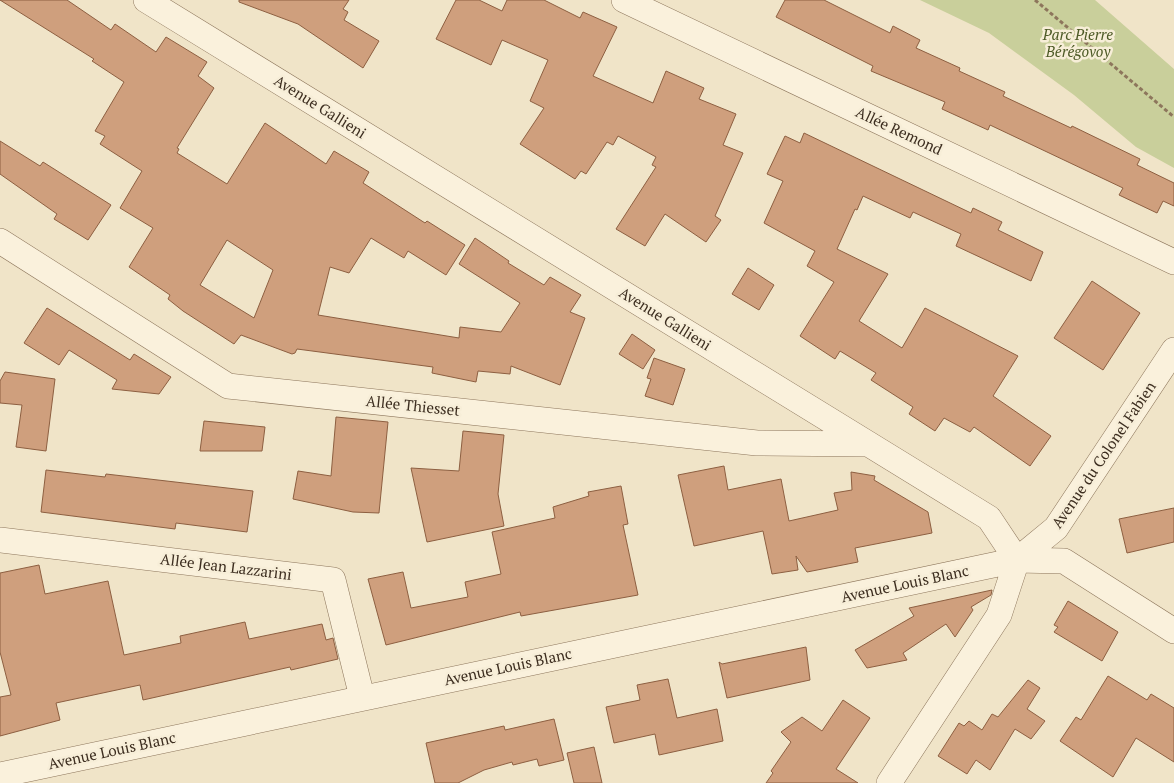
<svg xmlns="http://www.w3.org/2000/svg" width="1174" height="783" font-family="'PT Serif',serif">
<rect width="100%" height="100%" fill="#f0e4c8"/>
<path fill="#c9cf9b" d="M920 0H1095L1174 69V168L1136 147 1074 95 989 33Z"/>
<path fill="#cf9f7d" stroke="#8d5f41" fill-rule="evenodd" d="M0 0H67L111 30 115 24 156 52 166 37 207 62 198 76 214 88 177 148 179 149 177 153 227 184 265 123 326 164 334 151 369 172 363 183 425 223 427 221 465 245 446 275 408 251 404 258 371 238 349 273 330 267 318 315 459 338 460 327 501 332 520 303 459 264 475 238 509 261 508 263 544 285 550 277 581 295 570 312 585 318 560 385 511 366 510 374 478 371 476 382 432 373 433 367 297 349 295 353 292 354 241 335 234 344 183 311 168 299 170 295 129 267 153 228 120 208 142 171 100 144 105 136 95 131 124 82 92 61 94 59ZM227 240 273 270 254 318 200 285Z
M239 0H349L343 9 348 12 344 20 379 41 363 68 298 24 239 2Z
M456 0H479L502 11 507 0H544L580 18 583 12 617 27 593 76 653 103 666 71 704 88 699 99 736 114 723 145 743 153 715 216 721 220 706 242 665 214 645 246 616 229 656 167 652 165 656 157 618 136 613 145 607 142 586 174 581 171 575 179 520 144 544 108 530 101 548 60 502 40 491 65 436 39Z
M785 0H824L890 33 893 26 920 40 916 48 960 68 959 71 1005 92 1003 96 1071 128 1072 126 1140 159 1137 165 1174 183V206L1163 201 1157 213 1119 195 1123 188 990 125 988 130 942 109 945 102 871 71 873 66 776 17Z
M804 133 971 213 973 208 1002 222 998 230 1043 252 1031 281 956 246 961 234 913 212 910 218 863 196 857 210 855 209 837 249 888 274 859 321 902 348 925 308 1018 356 993 396 1051 436 1030 466 974 427 970 432 944 418 935 431 909 414 913 407 871 380 876 373 840 351 835 359 800 336 834 282 807 266 815 251 764 223 783 181 767 174 785 136 800 143Z
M0 141 40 166 43 162 111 205 88 240 54 219 57 214 0 174Z
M748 268 774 285 759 310 732 294Z
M1092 281 1140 313 1103 370 1054 338Z
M47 308 130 360 134 354 171 377 159 394 112 389 117 380 69 350 59 365 24 343Z
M632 334 655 350 643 369 619 354Z
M654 358 685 369 673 405 645 396 651 379 647 378Z
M5 372 55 379 46 451 16 447 22 405 0 403V381Z
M336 417 388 422 379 513 353 512 293 499 298 471 331 476Z
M204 421 265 427 262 451H200Z
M463 431 504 435 498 494 504 526 427 542 411 468 459 471Z
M724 466 728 490 781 479 789 521 838 510 834 493 852 490 851 472 875 476 874 480 928 512 932 533 855 548 858 562 807 572 796 556 798 570 772 574 763 531 694 546 678 475Z
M46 470 105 477 106 474 253 491 247 532 176 523 175 529 41 512Z
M621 486 628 524 623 525 638 595 521 616 520 612 386 645 368 579 403 572 411 608 468 597 465 582 501 574 492 532 555 518 553 507 589 496 588 492Z
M1174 508V542L1127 553 1119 519Z
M39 565 45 594 108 581 124 655 181 643 180 636 245 622 249 639 322 624 326 640 333 638 338 659 291 670 290 667 143 700 140 685 56 703 60 720 0 736V697L11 695 0 652V573Z
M992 590 991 595 971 607 973 610 955 637 946 624 903 653 907 660 867 668 855 650 914 616 909 608Z
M1068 601 1118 632 1102 661 1054 632 1058 627 1054 625Z
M806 647 810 680 727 698 719 662 722 664Z
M1108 676 1147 700 1151 694 1174 708V762L1136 738 1113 777 1060 741 1076 717 1081 720Z
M668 679 677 718 717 709 723 741 659 755 655 734 614 743 606 707 640 700 637 685Z
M1028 680 1040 688 1027 709 1045 721 1031 739 1015 729 990 770 976 760 967 774 938 756 959 723 964 726 969 721 982 730 992 714 998 717Z
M843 700 870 718 836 769 858 783H766L773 773 771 771 791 742 781 732 802 717 822 731Z
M554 719 564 760 539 766 537 759 513 765 512 762 484 770 458 783H435L426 743 504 726 505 730Z
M594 747 602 783H574L567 753Z"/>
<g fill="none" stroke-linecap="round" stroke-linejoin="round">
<defs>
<path id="street" d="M146 0 989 518 1017 560
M624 0 1174 262
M0 241 228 386 757 443 868 444
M0 540 333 580 362 697
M0 775 1017 560 1064 561 1174 631
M889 783 999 615 1017 560 1056 528 1174 350"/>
</defs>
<use href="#street" stroke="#8d765c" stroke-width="26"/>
<path stroke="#8d765c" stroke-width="3" stroke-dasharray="4 2.5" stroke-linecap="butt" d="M1035 0 1174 117"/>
<use href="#street" stroke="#faf1dc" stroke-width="25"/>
</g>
<g text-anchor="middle" stroke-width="5" stroke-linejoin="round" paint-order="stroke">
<g font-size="15" font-style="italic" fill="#4d5a26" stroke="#f7eed8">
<text x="1078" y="40">Parc Pierre<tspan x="1078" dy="17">Bérégovoy</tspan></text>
</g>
<g font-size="15" fill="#3d2e20" stroke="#f7eed8">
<text transform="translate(320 107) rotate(32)" y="5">Avenue Gallieni</text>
<text transform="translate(899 131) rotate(25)" y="5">Allée Remond</text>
<text transform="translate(665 319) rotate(32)" y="5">Avenue Gallieni</text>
<text transform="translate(413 406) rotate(6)" y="5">Allée Thiesset</text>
<text transform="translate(1104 455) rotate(-56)" y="5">Avenue du Colonel Fabien</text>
<text transform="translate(226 567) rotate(7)" y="5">Allée Jean Lazzarini</text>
<text transform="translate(905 584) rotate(-12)" y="5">Avenue Louis Blanc</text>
<text transform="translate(508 667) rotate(-12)" y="5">Avenue Louis Blanc</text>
<text transform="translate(112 751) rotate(-12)" y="5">Avenue Louis Blanc</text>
</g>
</g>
</svg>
